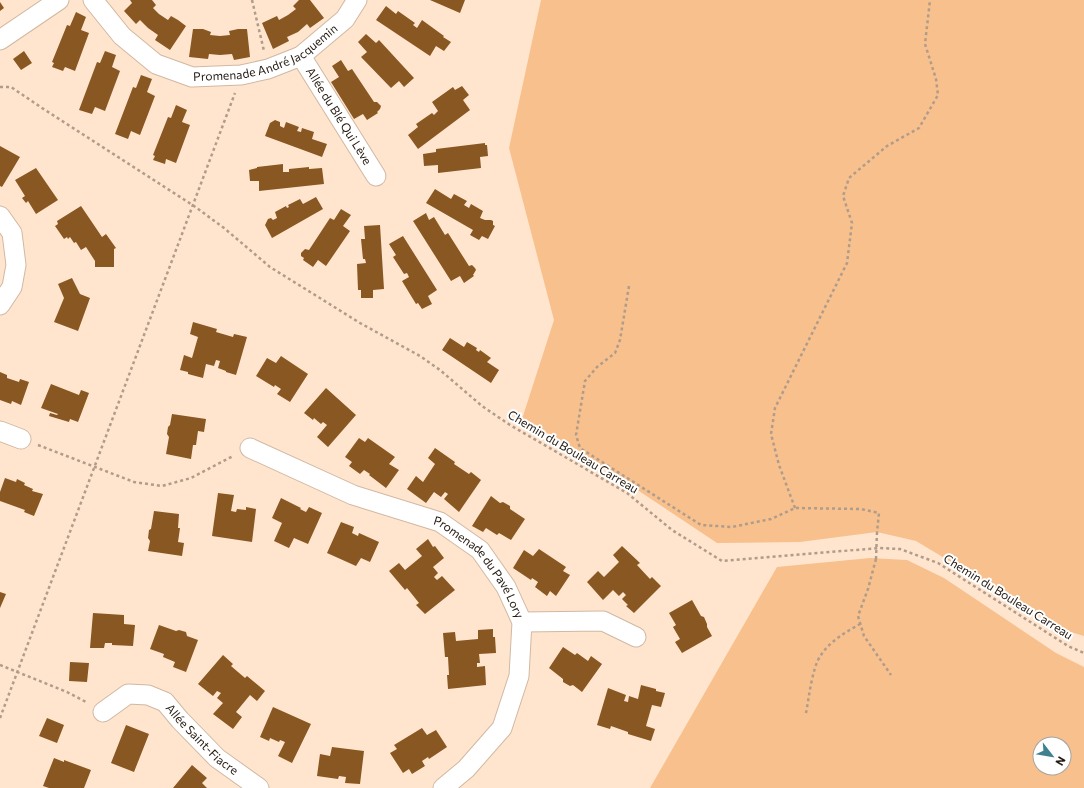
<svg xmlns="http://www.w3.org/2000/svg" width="1084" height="788" font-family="Commissioner,sans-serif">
<rect width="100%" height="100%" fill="#ffe5ce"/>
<path fill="#f8c08d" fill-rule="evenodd" d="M541 0H1084V636L1064 630 916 541 877 532 800 542 717 543 579 451 522 419 554 320 509 148Z
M870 558 907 560 944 578 1056 653 1084 667V788H650L777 567ZM1040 744H1064V768H1040Z"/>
<path fill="#895722" d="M130 0H152L156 5 153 8 159 14 168 20 171 16 178 20 186 26 170 50 155 40 158 35 148 28 140 20 136 24 124 11 132 3Z
M299 0H310L324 18 310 28 307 24 298 32 287 37 289 41 273 49 262 23 277 16 279 20 288 15 296 9 293 6Z
M430 0H465L460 13Z
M0 2 4 8 0 11Z
M386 6 396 14 398 11 415 23 413 25 417 28 422 20 444 36 443 37 451 42 444 51 436 46 430 56 376 20Z
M76 12 86 17 81 30 89 33 75 71 65 67 63 71 52 67 54 63 52 62 67 25 70 26Z
M193 29H203L211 32 210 35 220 36 230 35 229 31 238 29H247L250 57 234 60 232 54 220 55 209 54 208 59 189 57Z
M366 34 376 43 379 40 414 78 404 87 399 81 391 88 361 57 367 52 358 42Z
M24 51 32 63 21 70 13 59Z
M105 51 116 55 112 67 120 71 105 111 95 107 92 114 79 110 97 62 100 63Z
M341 60 348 71 352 69 374 102H377L381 106 380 109 377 112 378 113 367 120 363 114 354 119 331 82 339 77 332 66Z
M141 75 152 79 147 92 155 96 140 135 131 131 128 139 115 134 133 87 136 88Z
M462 86 469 95 463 100 470 110 418 149 408 135 418 127 416 124 432 113 434 115 438 111 432 102 453 87 455 90Z
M176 105 187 110 182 122 190 125 176 163 166 159 165 164 153 160 155 156 153 155 168 117 171 118Z
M275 120 280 122V126L284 128 286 122 299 127 297 131 301 132 302 128 314 132 312 139 327 144 322 157 265 136 270 123Z
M485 143V145H487L488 156 480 157 481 168 438 173V165L424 166 423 154 436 152V149Z
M0 146 20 157 2 187 0 186Z
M283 164V172H289V169L309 167V169L322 168 324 184 259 191V181H250L249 170 257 168V167Z
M36 168 58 200 36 214 28 201 26 203 22 198 25 196 15 180Z
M435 189 451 199 454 194 467 201 464 205 469 208 471 204 483 211 480 218 485 220H491L493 221V225L495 226 488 239 482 236 479 240 470 235 473 230 426 203Z
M316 197 323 209 272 238 265 225 268 219 271 218 273 220 277 218 275 212 286 206 287 208 289 207 288 205 300 199 303 204Z
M81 206 102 237 106 234 116 248 114 249V267H95V261L86 247 81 250 76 242 74 243 70 237 68 239 67 237 64 239 55 226 58 224 57 221Z
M341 209 351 215 343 226 350 231 326 266 318 260 313 267 303 260 304 258 301 256V253L305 249 309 250 330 218 334 220Z
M426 213 429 220 434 217 445 235 448 233 469 266 472 265 475 268 476 270 473 275 474 276 464 283 460 276 451 281 413 221Z
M380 225 384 289 373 290V298H361V290H358L357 264 366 263 365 259H363L361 239H365L364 226Z
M403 236 437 290 428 296 432 304 422 309 418 303 416 304 402 281 409 277 407 273 404 274 393 257 396 255 389 244Z
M72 278 80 294 90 298 78 331 54 322 64 298 58 284Z
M193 322 217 329 216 332 233 337 234 334 247 337 236 375 226 372V371L218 368 220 361 216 360 214 366 206 364 203 378 188 374V372L180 370 184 355 192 358 198 337 190 334Z
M450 338 464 347 467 342 477 348 476 350 479 352 480 350 491 358 487 362 499 370 491 383 442 350Z
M281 356 308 374 290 402 277 394 281 389 275 385 274 387 256 376 267 358 276 363Z
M0 372 7 375V378L19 382 20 379 29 382 21 405 12 401 11 404 0 400Z
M51 384 79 395 81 390 89 393 78 422 70 419 69 422 49 416 50 413 57 415 58 414 41 408Z
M326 388 356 415 328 447 317 437 327 425 323 422 321 424 314 418 313 420 304 413Z
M172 414 206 419 204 432 198 431 196 445H193L191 459 166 454 169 437 167 434 168 427 170 425Z
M359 438 365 442 368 438 395 457 389 464 399 470 386 488 369 475 370 474 364 470 360 474 349 466 352 462 345 457Z
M435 448 455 462 454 464 469 474 471 472 481 480 459 512 444 499 448 494 445 492 441 497 434 492 426 503 407 489 416 476 423 482 435 464 428 458Z
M5 478 16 482 17 479 25 483 24 485 33 489 32 491 43 494 34 516 24 512 25 510 0 501V492Z
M218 493 234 495 231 511 236 512 237 509 246 510V507L256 509 252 542 212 536Z
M491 496 500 503 503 502 510 506V509L525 519 511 540 499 533 497 535 486 528 483 532 472 526Z
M281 498 301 508 300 509 306 512 309 507 322 513 308 544 294 538 289 548 274 541 282 523 272 518Z
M154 511 179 514 178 528H180L178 542 184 543 182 556 148 551 150 541 148 538 149 530 151 529Z
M341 522 354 527 352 533 358 536 359 533 379 542 370 562 361 558 356 566 327 553Z
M428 539 433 547 435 546 444 558 433 567 438 573 434 577 437 580 442 576 455 590 425 614 416 605 419 603 407 588 405 590 389 571 399 563 405 570 422 556 416 549Z
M622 546 640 563 637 565 650 579 652 577 661 586 634 613 626 606 628 605 622 599 626 595 623 592 619 596 613 590 603 600 587 582 598 571 604 577 619 562 613 555Z
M539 549 566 567 563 571 570 575 556 596 550 591 547 596 535 587 538 582 532 578 531 580 513 568 524 550 533 556Z
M0 592 6 594 0 608Z
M692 600 701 616 704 617 707 624V627L712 636 682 653 675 642 680 639 673 627 676 625 669 613Z
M93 613 124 615V624L135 625 133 646 112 645V643H105L104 648H90Z
M159 625 176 631 179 630 186 632 187 636 198 640 186 672 173 667 175 662 163 657 164 654 150 649Z
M493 629V637H495L496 653 479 654 480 663H477V667L485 666 486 685 448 689 447 675H449L448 657H445L443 633 455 632 456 641 478 639V630Z
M563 647 575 655 577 653 588 661 591 656 602 664 582 692 573 685 570 686 563 682V679L549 668Z
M223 655 233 664 231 666 245 678 247 676 265 691 257 701 250 695 236 712 242 717 233 729 213 714 223 703 217 698 221 693 217 691 213 696 198 684Z
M70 662 89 663 87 682 69 681Z
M641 685 656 689V691L665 693 661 707 652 705 646 726 655 729 651 741 628 734V732L611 726 610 729 597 725 608 688 626 695 624 701 628 702 629 696 638 699Z
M273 707 311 724 292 763 278 756 285 742 280 740 279 742 270 738 269 741 260 737Z
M47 718 64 725 57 743 39 736Z
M126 725 149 734 134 772 111 763Z
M422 728 427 735 436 730 447 747 429 759 428 757 422 761 425 766 412 774 409 769 403 773 390 753 397 749 394 745Z
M332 747 364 751 360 784 345 783 346 777 339 776 338 779 317 776 320 754 330 756Z
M54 758 64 762V760L91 770 84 788H49L43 786Z
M192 765 207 778 202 783 207 788H173Z"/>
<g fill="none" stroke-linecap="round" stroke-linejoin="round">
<defs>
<g id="minor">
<path id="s1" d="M93 0 122 36 156 64 192 77 241 75 268 69 301 56 345 19 357 0"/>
<path d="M0 40 59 0"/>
<path id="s2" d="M301 56 376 176"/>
<path d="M0 216 12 233 16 265 12 287 0 305"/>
<path d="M0 431 21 439"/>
<path id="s3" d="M250 448 353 495 440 522 480 550 506 587 522 622 519 676 502 728 466 769 443 788"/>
<path d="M522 622 603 621 636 637"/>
<path id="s4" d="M103 712 128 694 148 695 165 702 180 720 217 758 259 788"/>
</g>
</defs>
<use href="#minor" stroke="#d1b8a2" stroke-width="21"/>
<path stroke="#b09c8a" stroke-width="2.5" stroke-dasharray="3 3" stroke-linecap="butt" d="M252 0 264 51
M0 87H11L42 108 194 206 224 228 270 267 360 323 420 356 440 370 482 406 510 425 627 493 672 530 722 561 879 548 900 549 938 563 1068 646 1084 653
M629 286 620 340 615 353 597 367 585 381 576 435 580 448 701 525 732 527 771 519 795 508 861 509 879 513 877 532
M38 445 134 482 162 486 191 478 233 456
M795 508 779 465 771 434 775 408 847 263 852 223 843 196 849 178 887 146 919 128 938 95 936 79 925 44 930 0
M876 559 868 589 858 616 864 636 891 675
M0 665 67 692 88 703
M806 713C809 698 812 667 821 655 830 641 846 632 860 624
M0 718 235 93"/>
<use href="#minor" stroke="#fff" stroke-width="19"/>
<path stroke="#b09c8a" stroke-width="2.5" stroke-dasharray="3 3" stroke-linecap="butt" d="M876 559 877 532"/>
</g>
<g text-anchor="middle" stroke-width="4" stroke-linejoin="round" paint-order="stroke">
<g font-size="12" fill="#221910" stroke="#fff">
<text dy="4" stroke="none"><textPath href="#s1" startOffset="208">Promenade André Jacquemin</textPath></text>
<text dy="4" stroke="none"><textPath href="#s2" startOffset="71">Allée du Blé Qui Lève</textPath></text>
<text transform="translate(573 452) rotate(31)" y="4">Chemin du Bouleau Carreau</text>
<text dy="4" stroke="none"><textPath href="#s3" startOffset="265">Promenade du Pavé Lory</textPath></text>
<text transform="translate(1008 597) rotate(32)" y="4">Chemin du Bouleau Carreau</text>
<text dy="4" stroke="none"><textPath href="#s4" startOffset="122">Allée Saint-Fiacre</textPath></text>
</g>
</g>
<g transform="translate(1052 756) rotate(121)"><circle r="19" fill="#ffffff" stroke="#a7a39f"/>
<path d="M0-3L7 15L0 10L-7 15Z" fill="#3e8290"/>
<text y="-6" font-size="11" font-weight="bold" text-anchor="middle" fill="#221910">N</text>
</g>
</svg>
